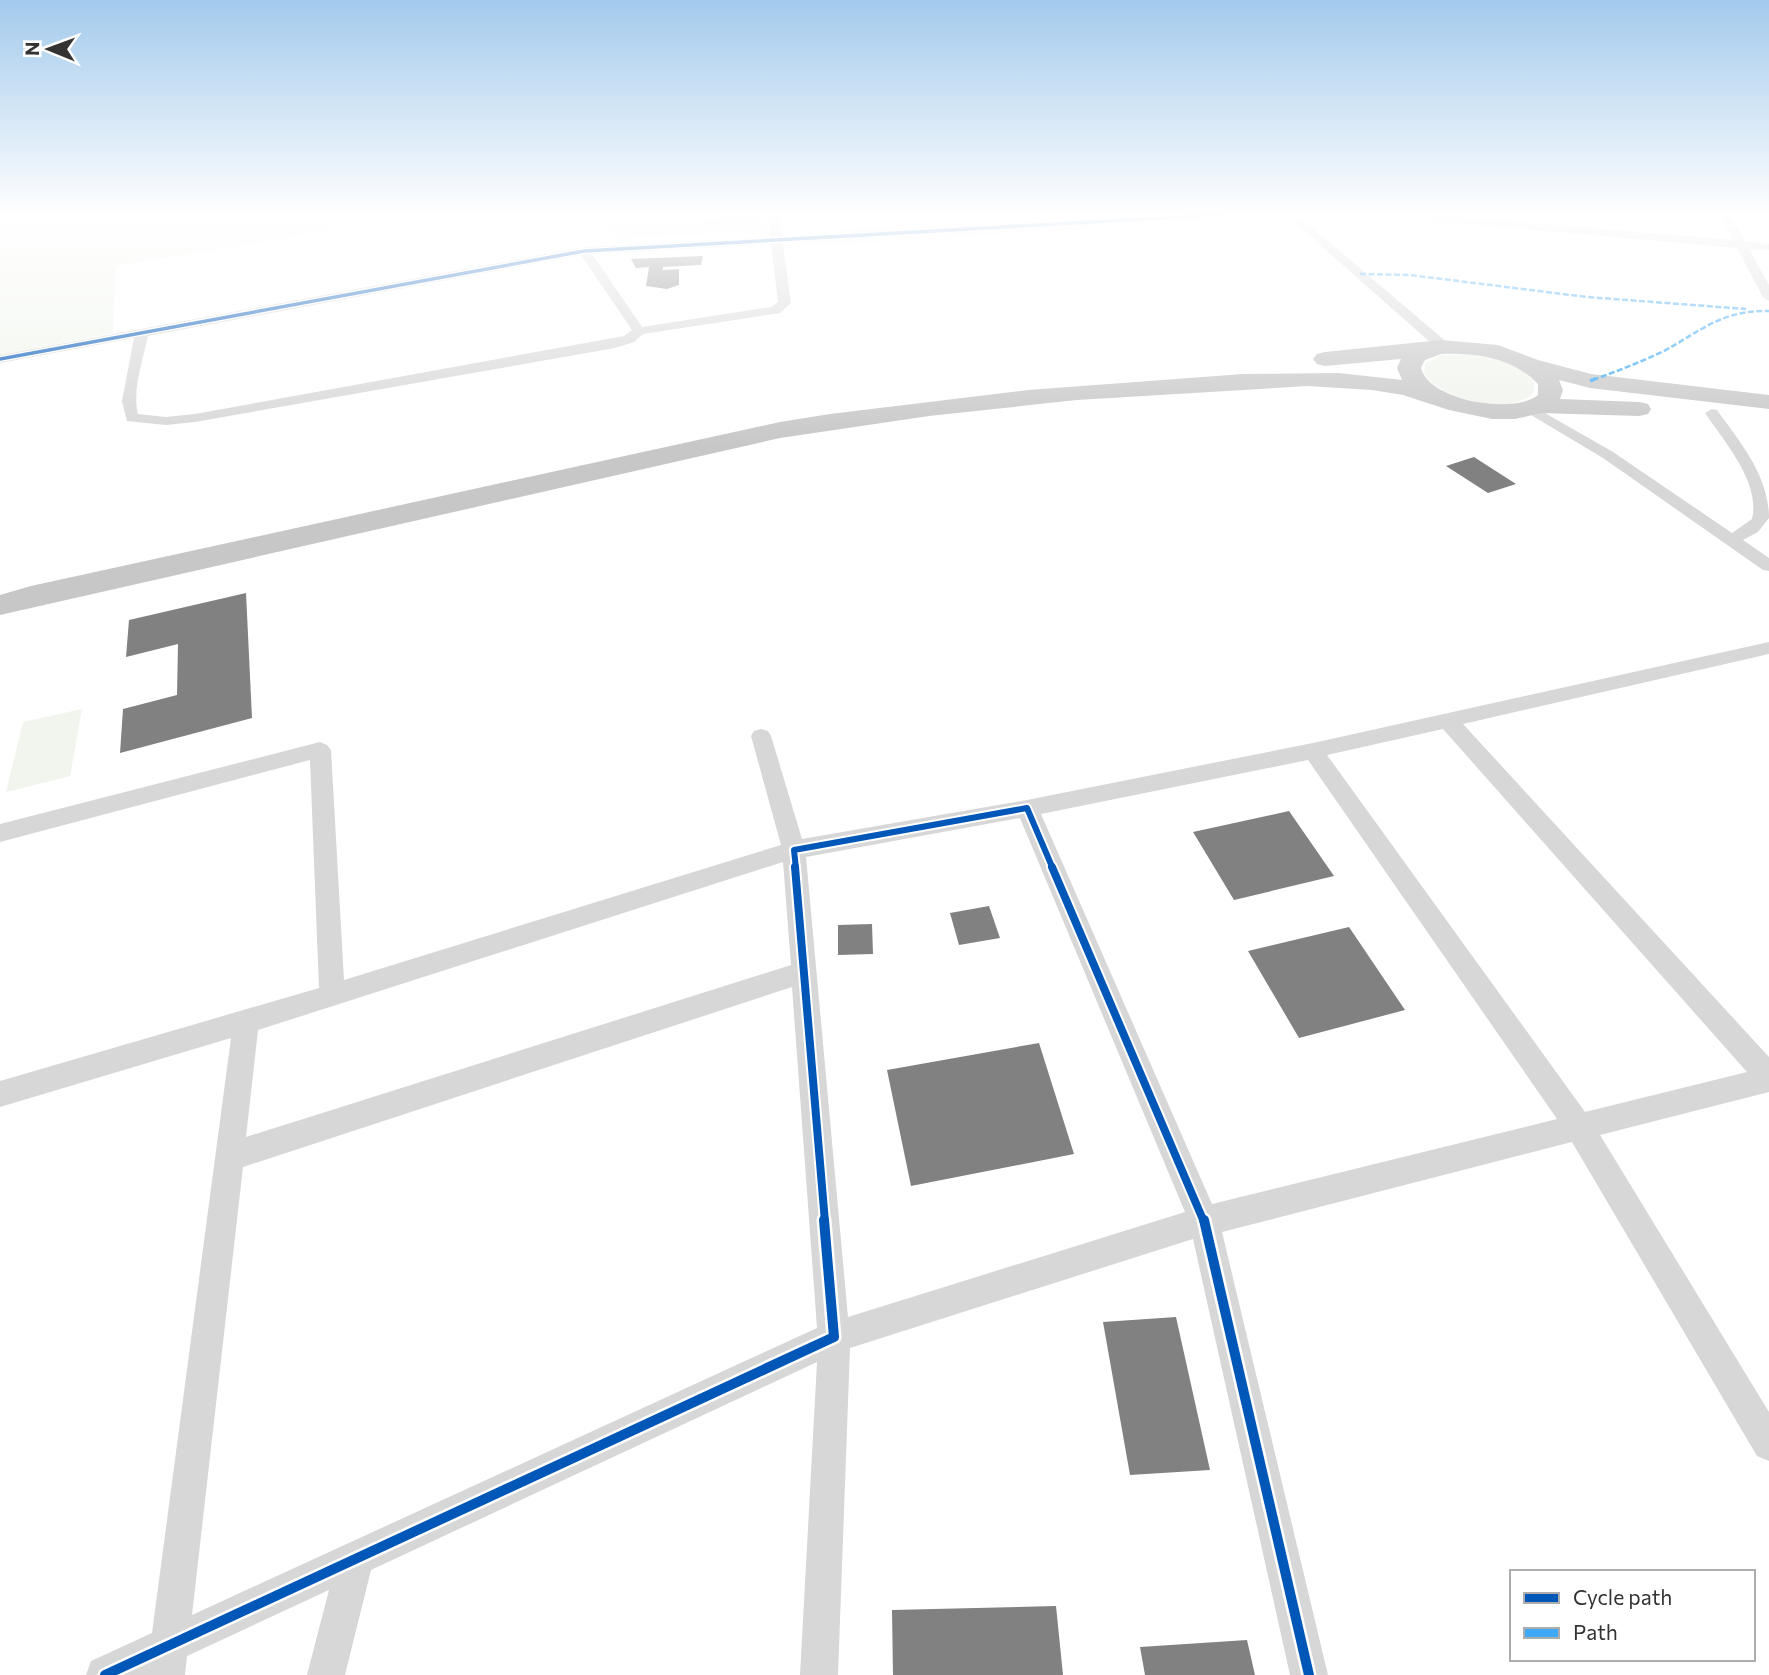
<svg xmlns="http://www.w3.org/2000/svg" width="1769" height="1675" font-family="Commissioner,sans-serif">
<rect width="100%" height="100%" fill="#fff"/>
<path fill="#f1f5ed" d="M0 213H388L295 237 116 266 113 333 0 355Z
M597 213H785L788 230 620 238 611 234Z
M1139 213H1194L807 236 806 231Z
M1269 214 1273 218 794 247 792 242Z
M1469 354C1492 358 1520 362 1534 383V392C1514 417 1438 400 1424 373L1425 364 1441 355Z
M82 709 70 776 6 792 23 722Z"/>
<path fill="#ddebf3" d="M760 217V226L712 228 701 222 702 220Z"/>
<path fill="#818181" d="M703 256 701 265 663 267V270L679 269V285L667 289 646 286 649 267 636 268 631 259Z
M1474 457 1516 484 1488 493 1446 466Z
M246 593 252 718 120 753 123 709 177 695 178 644 126 657 129 620Z
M1289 811 1334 876 1234 900 1193 832Z
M989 906 1000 938 959 945 950 913Z
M872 924 873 954 838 955V925Z
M1349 927 1405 1010 1299 1038 1248 951Z
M1039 1043 1074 1154 911 1186 887 1070Z
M1176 1317 1210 1470 1130 1475 1103 1322Z
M1056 1606 1063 1675H893L892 1610Z
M1247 1640 1255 1675H1145L1140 1647Z"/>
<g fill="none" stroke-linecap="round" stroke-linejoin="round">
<path fill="#d7d7d7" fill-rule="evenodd" d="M768 213H778L782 236 1194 213H1252L1247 216 783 243 791 303 780 313 643 334 634 342 615 348 195 422 166 425 127 421 122 401 134 338 0 363V355L584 247 770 237ZM771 244 778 302 771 307 642 327 592 254ZM581 255 632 330 624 336 195 414 166 417 138 414C132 389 143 360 148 336Z
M1284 213H1295L1449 344V350H1439Z
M1375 213H1415L1733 240 1719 213H1729L1745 241 1769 244V250L1749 249 1769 285V301L1763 297 1737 248 1380 216Z
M1531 405 1613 452 1732 533 1752 519C1761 483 1724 441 1705 413L1712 409 1717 410C1740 442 1769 476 1769 518L1758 532 1743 540 1769 558V571L1763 570 1603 458 1526 412 1524 409 1526 406Z
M1769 642V654L1463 724 1769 1057V1092L1600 1135 1769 1412V1461L1757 1456 1572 1142 1222 1232 1328 1675H1290L1193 1239 850 1348 838 1675H800L817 1362 371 1570 345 1675H307L329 1590 187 1656 185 1675H86L91 1661 152 1633 231 1038 0 1107V1081L319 988 310 760 0 842V824L320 742 327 745 331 750 344 980 781 845 751 736 754 731 761 729 768 731 771 736 802 839 1027 800 1313 743ZM1443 729 1747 1072 1585 1112 1327 755ZM1308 760 1557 1119 1212 1204 1041 814ZM1020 818 1185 1212 848 1317 806 857ZM783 862 791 965 246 1137 258 1030ZM792 987 817 1328 192 1615 243 1167Z"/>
<path fill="#c7c7c7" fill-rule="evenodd" d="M1441 340 1498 345 1538 360 1591 374 1769 395V409L1590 388 1559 380 1563 390 1560 399 1639 402 1648 404 1651 409 1648 414 1639 416 1541 413 1515 419H1492L1449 410 1403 395 1372 390 1307 386 1077 400 929 416 780 438 0 615V595L31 586 780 422 830 414 1028 390 1243 374 1339 373 1402 380 1397 368 1401 359 1325 366 1317 364 1313 359 1317 354 1325 352ZM1441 354C1477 353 1511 357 1538 384V395C1514 415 1429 401 1421 368L1425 360Z"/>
<path stroke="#3fa9f5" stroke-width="2.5" stroke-dasharray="6 2.5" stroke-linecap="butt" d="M1360 274 1410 275 1587 297 1746 309
M1593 380C1617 371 1641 362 1664 351 1702 330 1722 310 1769 311"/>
<path stroke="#3fa9f5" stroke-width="3.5" stroke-dasharray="7 3.5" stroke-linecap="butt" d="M1590 381 1597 378"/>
<defs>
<path id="cycleway-far3" d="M0 359 584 251 1247 213"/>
<path id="cycleway-far2" d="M796 869 794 850 1027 808 1053 869"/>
<path id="cycleway-far1" d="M795 867 825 1222
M1052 867 1204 1222"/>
<path id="cycleway" d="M1204 1220 1309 1675
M105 1675 834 1337 824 1220"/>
</defs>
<use href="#cycleway-far3" stroke="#fff" stroke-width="6"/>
<use href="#cycleway-far2" stroke="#fff" stroke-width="10"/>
<use href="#cycleway-far1" stroke="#fff" stroke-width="12"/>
<use href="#cycleway" stroke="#fff" stroke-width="15"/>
<use href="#cycleway-far3" stroke="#0057b8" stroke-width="3.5"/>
<use href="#cycleway-far2" stroke="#0057b8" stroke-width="6"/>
<use href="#cycleway-far1" stroke="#0057b8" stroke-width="8"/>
<use href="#cycleway" stroke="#0057b8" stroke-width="10"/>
</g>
<linearGradient id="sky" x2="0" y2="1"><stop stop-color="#a3caec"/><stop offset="0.48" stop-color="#fff"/><stop offset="1" stop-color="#fff" stop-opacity="0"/></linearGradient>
<rect width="1769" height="447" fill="url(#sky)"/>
<rect x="1510" y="1570" width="245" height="91" fill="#ffffff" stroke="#adadad" stroke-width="2"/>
<rect x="1524" y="1593" width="35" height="10" fill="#0057b8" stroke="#adadad" stroke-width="2"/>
<text x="1573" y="1605" font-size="21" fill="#333333">Cycle path</text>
<rect x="1524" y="1628" width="35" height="10" fill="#3fa9f5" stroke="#adadad" stroke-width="2"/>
<text x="1573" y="1640" font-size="21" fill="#333333">Path</text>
<g transform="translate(49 49) rotate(271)" stroke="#ffffff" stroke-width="5" paint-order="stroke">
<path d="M0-5L12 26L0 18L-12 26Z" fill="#333333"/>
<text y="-10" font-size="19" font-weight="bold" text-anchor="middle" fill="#333333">N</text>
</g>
</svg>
